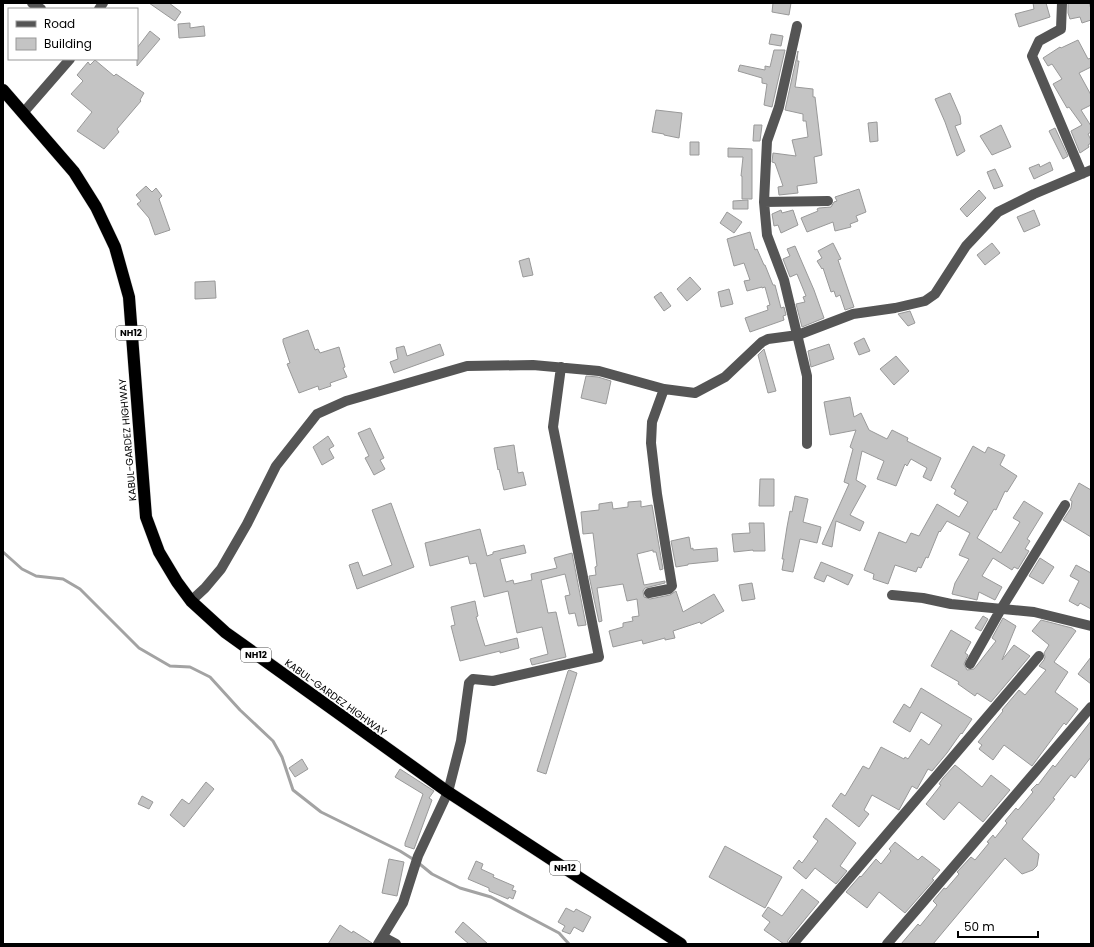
<svg xmlns="http://www.w3.org/2000/svg" width="1094" height="947" font-family="Poppins,sans-serif">
<rect width="100%" height="100%" fill="#fff"/>
<g fill="none" stroke-linecap="round" stroke-linejoin="round">
<path stroke="#a3a3a3" stroke-width="3" d="M3 552 22 569 36 576 63 579 80 589 139 648 170 666 190 667 210 677 240 710 273 741 282 757 293 790 321 812 400 851 416 861 432 874 460 888 491 897 559 933 569 944"/>
</g>
<path fill="#c4c4c4" stroke="#999" d="M149 3H169L181 12 175 21Z
M773 3H791L789 15 772 12Z
M1033 3H1046L1050 17 1019 27 1015 14 1034 9Z
M1068 3H1089L1091 9V20L1082 23 1080 17 1070 19 1068 13Z
M190 23V28L204 26 205 36 179 38 178 24Z
M150 31 160 39 137 66V48Z
M771 34 783 36 781 46 769 44Z
M1078 40 1088 59 1091 58V67L1079 73 1091 95V105L1081 110 1091 126V132L1088 134 1091 140V143L1088 145 1089 147 1080 153 1071 131 1082 125 1069 107 1067 108 1053 84 1062 79 1052 64 1048 66 1043 58 1060 47 1061 48Z
M774 50H785L772 107 764 105 767 84 762 83V78L738 71 740 65 765 70V66L770 67Z
M798 51 797 61H799L795 87 813 89V97H815L822 155 814 157 817 183 797 186 798 193 779 195 778 187 783 186 775 163 772 162 773 153 796 156 792 140 808 137 806 121H803V114L785 110Z
M95 60 114 76 116 74 144 93 140 100 141 101 117 129 119 132 104 149 77 131 92 112 71 94 83 81 77 75 88 62 90 65Z
M950 93 960 116 961 124 955 126 965 151 957 156 945 122 935 99Z
M656 110 682 113 679 138 664 135V134L652 132Z
M877 122 878 141 870 142 868 123Z
M754 125H762L760 141H753Z
M1001 125 1011 147 992 155 980 136Z
M1055 128 1068 156 1063 159 1049 131Z
M690 142H699V155H690Z
M728 148 752 149V199H742V176H741L743 157H728Z
M1050 162 1053 170 1034 179 1029 168 1039 164 1040 167Z
M995 169 1003 186 994 189 987 172Z
M146 186 152 192 156 188 162 196 159 199 170 230 155 235 149 218 137 204 141 201 136 195Z
M859 189 866 212 856 216 858 221 850 224 851 227 835 231 833 222 807 232 801 218 818 211 817 209 819 208 831 207 834 202 837 201 835 197Z
M979 190 986 198 967 217 960 209Z
M748 200V209H733V201Z
M781 210 782 213 793 210 798 225 781 233 778 225 774 226 772 214Z
M1034 210 1040 225 1024 232 1017 217Z
M727 212 742 222 734 233 720 223Z
M750 232 755 250 757 249 764 265H765L773 285H775L781 308 784 307 786 315 783 316 784 320 750 332 745 318 768 310 767 306 770 305 765 287 762 288V287L747 291 744 281 750 280 744 263 734 266 727 239Z
M833 243 841 259 838 260 854 307 845 310 840 295 836 297 834 291 831 292 823 268 822 269 817 261 822 258 818 251Z
M992 243 1000 253 985 265 977 255Z
M795 246 814 290 824 318 802 327 796 304 805 302 803 297 806 296 797 274 790 277 783 259 790 256 787 249Z
M529 258 533 275 523 277 519 261Z
M690 277 701 289 687 301 677 289Z
M215 281 216 298 195 299V282Z
M729 289 733 304 721 307 718 292Z
M661 292 671 306 664 311 654 297Z
M910 311 915 323 908 326 898 314Z
M308 330 315 350 318 349 320 353 339 347 345 367 343 368 347 377 330 383 331 386 319 390 318 386 299 393 287 364 290 363 283 342V339Z
M864 338 870 351 859 355 854 343Z
M440 344 444 355 394 373 390 362 398 359 396 348 404 346 407 356Z
M829 344 834 359 811 367 808 351Z
M764 349 776 391 768 393 758 355Z
M896 356 909 371 894 385 880 369Z
M586 376 598 377 611 381 606 404 581 398Z
M850 397 854 417 861 413 869 430 887 439 892 430 908 438 907 441 941 458 931 481 923 477 927 468 911 459 907 466 905 464 896 486 877 479 884 461 862 451 856 480 866 486 850 515 864 522 860 531 836 521 832 547 822 544 849 484 844 482 853 449 850 447 856 430 830 435 824 402Z
M370 428 384 458 380 460 385 469 374 475 365 458 369 456 358 433Z
M328 436 334 446 329 449 334 458 322 465 313 447Z
M514 445 518 473 523 472 526 485 504 490 499 469 498 470 494 448Z
M973 446 985 453 988 447 1005 455 1000 465 1017 476 1007 492 1005 491 996 510 994 509 977 538 1001 553 1020 522 1013 518 1024 501 1043 513 1027 539 1030 541 1025 549 1029 551 1018 569 1014 567 1012 570 993 558 982 576 1002 587 995 600 979 592 977 600 952 594 955 583 969 559 959 555 970 533 947 521 940 532 939 531 928 558 926 557 921 568 918 567 916 572 895 565 888 584 873 579 874 574 864 570 879 532 906 543 911 533 919 536 937 504 959 517 968 502 954 494 956 490 951 487Z
M760 479H774V506H759Z
M1079 483 1091 490V537L1063 520 1071 508 1072 501 1070 500Z
M795 496 808 499 803 522 821 527 817 543 800 539 793 572 782 570 784 559H782L787 527 790 511 792 512Z
M641 501V507L652 505 663 569 660 570 656 552H653V550L637 554 644 585 665 581V583L645 588 643 591 644 597 650 599 670 595 676 591 683 612 714 594 724 611 701 624 700 622 673 631 675 638 665 640V638L643 644 642 640 613 647 609 631 623 627V623L633 621 632 617 639 616 637 599 627 601 623 584 597 588 602 621 599 622 589 576 596 575 595 567 597 566 593 533 583 534 581 512 599 510V504L612 502 613 509 628 507V502Z
M391 503 414 567 357 589 349 565 358 562 363 576 392 565 372 510Z
M749 523H764L765 551H753V550L734 552 732 534 750 533Z
M480 529 487 556 493 554V552L524 545 526 553 500 559 506 582 513 580 514 584 532 580 531 574 557 568 554 558 572 553 586 625 578 626 575 613 569 614 565 596 570 595 565 574 541 580 548 613 556 612 566 657 532 665 530 659 548 654 542 627 517 633 508 591 484 597 476 563 470 564 468 556 430 566 425 543Z
M689 537 691 549 693 548V550L717 548 718 561 688 564V565L676 567 671 541Z
M1040 558 1054 567 1043 584 1029 576Z
M821 562 853 575 848 585 827 575 824 582 814 578Z
M1076 565 1091 573V609L1080 603 1078 606 1069 601 1079 581 1070 576Z
M752 583 755 599 742 601 739 585Z
M475 601 478 616 476 617 485 646 517 638 519 648 500 653V651L460 661 451 626 455 625 451 607Z
M983 616 988 619 981 631 975 628Z
M1003 618 1016 626 1002 660 1014 645 1030 656 991 702 977 693 975 696 958 684 959 682 931 666 951 630 971 642 965 653 968 655 964 664 967 670 974 669 996 641 992 638Z
M1041 620 1072 628 1076 631 1054 662 1068 672 1055 692 1078 709 1066 725 1064 723 1032 766 1004 745 993 760 979 749 982 745 978 742 1003 711 1002 710 1019 690 1025 695 1046 670 1039 666 1044 660 1045 657 1044 653 1049 645 1032 631Z
M1091 657V684L1078 674Z
M569 670 577 673 546 774 537 771 568 671Z
M921 688 972 719 962 734 961 733 947 753 932 771 928 769 917 789 912 786 899 810 872 795 864 810 869 814 859 827 832 806 841 793 845 796 863 766 869 769 881 747 904 759 905 757 908 759 921 739 929 745 942 725 921 712 910 732 893 722 904 704 910 708Z
M1091 721V757L1075 778 1071 775 1053 798 1055 799 1022 839 1039 854 1037 866 1033 870 1022 874 1005 858 933 944H901L918 924 920 926 937 905 933 901 944 888 946 889 959 874 957 872 971 857 975 860 989 843 987 842 993 835 995 838 1007 823 1005 821 1016 808 1018 810 1033 792 1031 790 1037 784 1038 785 1053 765 1055 767Z
M302 759 308 769 295 777 289 768Z
M955 765 982 787 991 775 1010 790 983 822 959 802 944 820 926 804 941 785 939 784 943 778Z
M400 769 434 791 429 798 432 800 414 849 405 846V843L423 794 395 777Z
M206 782 214 789 184 827 170 815 182 799 189 804Z
M142 796 153 802 149 809 138 804Z
M826 818 856 843 840 866 847 871 836 884 815 868 806 879 793 868 799 860 802 863 818 841 813 837Z
M895 842 918 860 922 856 940 870 932 879 934 880 905 913 879 892 867 908 846 892 860 876 861 877 876 859 881 864 891 851 889 849Z
M725 846 782 877 765 908 709 877Z
M389 859 404 862 397 896 382 893Z
M476 861 483 864 481 869 494 875 493 877 514 886 512 890 516 891 513 899 509 897 508 899 489 891V888L468 879Z
M802 889 819 902 788 940 787 944H784L764 930 770 922 762 916 768 907 782 916Z
M566 908 574 912 576 909 591 917 583 932 574 927 570 934 562 931 565 926 558 922Z
M463 922 488 944H469L455 932Z
M340 925 352 933 353 931 372 943V944H328Z"/>
<g fill="none" stroke-linecap="round" stroke-linejoin="round">
<defs>
<path id="highway" d="M3 90 74 172 96 207 115 247 129 297 146 517 159 552 177 582 191 601 225 632 448 792 681 944"/>
</defs>
<use href="#highway" stroke="#dbdbdb" stroke-width="13"/>
<path stroke="#555" stroke-width="10" d="M32 3 41 9
M1062 3 1061 29 1039 41 1032 56 1082 174
M99 9 103 3
M797 26 779 107 767 141 764 202 767 235 784 280 807 376V444
M23 113 70 59
M764 202 828 201
M649 593 669 589 672 586 657 494 651 443 652 422 664 389
M892 595 923 598 951 604 1034 612 1091 626
M191 601 205 588 221 569 247 524 276 466 317 414 346 401 467 366 533 365 599 371 664 389 695 393 725 377 762 342 768 339 798 335 853 314 895 308 925 301 935 294 966 246 998 212 1034 194 1091 170
M970 664 1001 609 1065 505
M383 937 396 944
M378 944 403 903 418 856 448 792 461 741 469 683 473 679 493 681 599 657 553 427 561 367
M793 944 1039 656
M887 944 1091 707"/>
<use href="#highway" stroke="#000" stroke-width="12"/>
</g>
<g text-anchor="middle" stroke-width="3.5" stroke-linejoin="round" paint-order="stroke">
<g fill="#fff" stroke="#4c4c4c" stroke-width="1">
<rect x="116" y="326" width="30" height="14" rx="3"/>
<rect x="241" y="648" width="30" height="14" rx="3"/>
<rect x="550" y="861" width="30" height="14" rx="3"/>
</g>
<g font-size="9" font-weight="bold" fill="#000">
<text x="131" y="336">NH12</text>
<text x="256" y="658">NH12</text>
<text x="565" y="871">NH12</text>
</g>
<g font-size="10" fill="#000" stroke="#fff">
<text transform="translate(127 440) rotate(-95)" y="4">KABUL-GARDEZ HIGHWAY</text>
<text transform="translate(336 697) rotate(36)" y="4">KABUL-GARDEZ HIGHWAY</text>
</g>
</g>
<rect width="1094" height="947" fill="none" stroke="#000000" stroke-width="8"/>
<rect x="8" y="8" width="130" height="52" fill="#ffffff" stroke="#999999"/>
<rect x="16" y="21" width="20" height="6" fill="#555555" stroke="#999999"/>
<text x="44" y="28" font-size="12" fill="#000000">Road</text>
<rect x="16" y="38" width="20" height="12" fill="#c4c4c4" stroke="#999999"/>
<text x="44" y="48" font-size="12" fill="#000000">Building</text>
<path d="M958 931v6h80v-6" fill="none" stroke="#000000" stroke-width="2"/>
<text x="964" y="931" font-size="12" fill="#000000" stroke="#ffffff" stroke-width="3" paint-order="stroke">50 m</text>
</svg>
